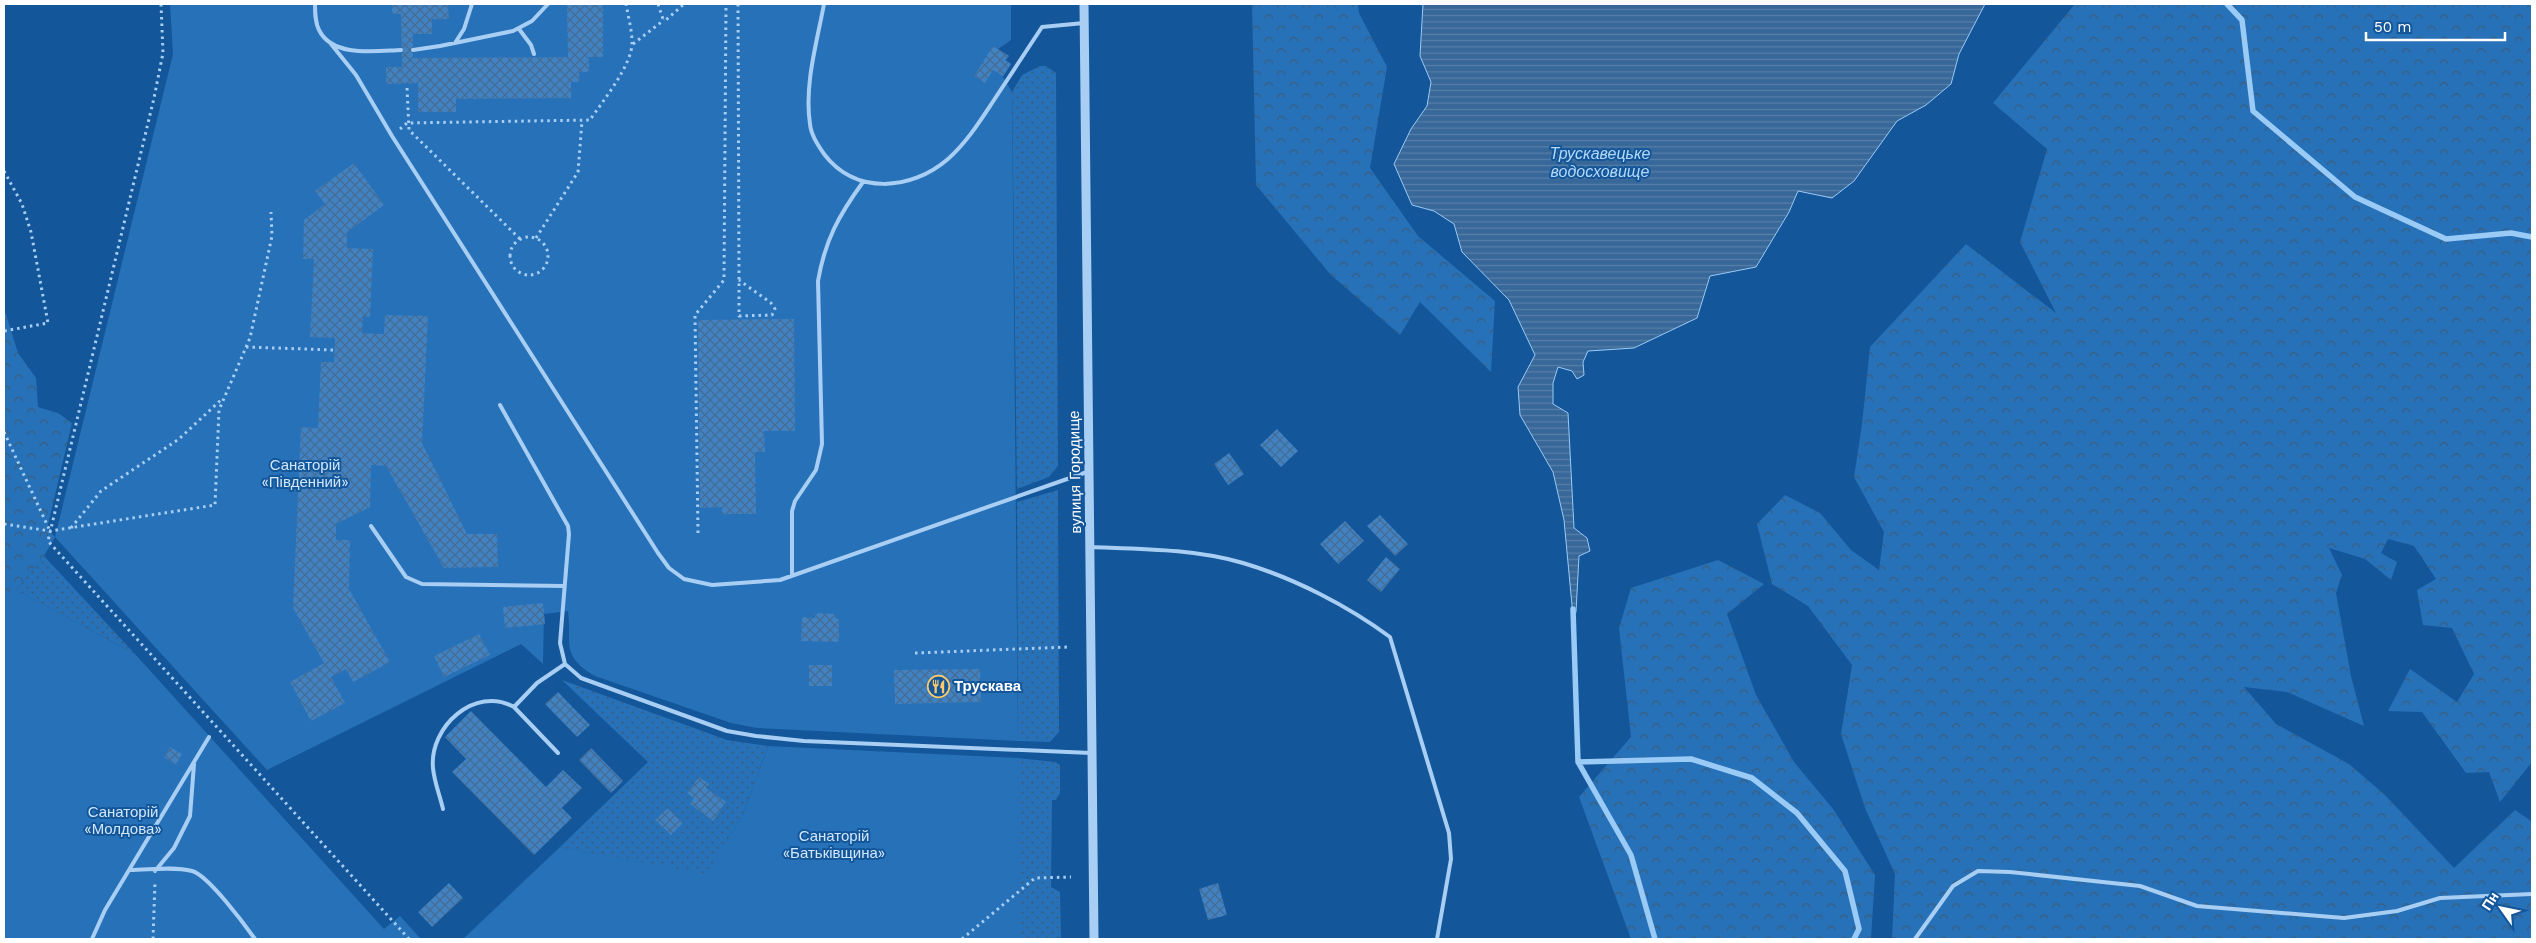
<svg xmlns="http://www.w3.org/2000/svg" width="2536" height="943" font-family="'Work Sans',sans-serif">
<defs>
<pattern id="grass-dots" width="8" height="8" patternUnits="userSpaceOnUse" patternTransform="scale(1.25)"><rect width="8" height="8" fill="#2671b8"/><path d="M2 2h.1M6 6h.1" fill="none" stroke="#3b5d7d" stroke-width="1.8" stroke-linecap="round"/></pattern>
<pattern id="forest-crowns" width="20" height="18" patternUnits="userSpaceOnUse" patternTransform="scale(1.25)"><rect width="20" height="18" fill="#2671b8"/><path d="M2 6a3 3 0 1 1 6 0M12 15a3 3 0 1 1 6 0" fill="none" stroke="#3b5d7d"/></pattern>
<pattern id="water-rules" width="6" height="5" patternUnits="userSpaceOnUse" patternTransform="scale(1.25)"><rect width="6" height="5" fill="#386899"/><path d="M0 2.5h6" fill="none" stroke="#567fa8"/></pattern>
<pattern id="building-cross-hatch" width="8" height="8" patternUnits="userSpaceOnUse" patternTransform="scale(1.25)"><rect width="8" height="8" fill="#4182c3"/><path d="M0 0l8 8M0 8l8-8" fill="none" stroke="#456c93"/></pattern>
</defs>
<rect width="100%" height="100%" fill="#13569a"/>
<path fill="url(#grass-dots)" d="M1040 66H1046L1056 73 1058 466 1049 477 1017 489 1012 92 1022 75Z
M1058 490 1059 732 1050 742 1018 741 1017 502Z
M44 556 135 654 16 590Z
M562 680 727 740 768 746 743 815 706 875 560 847 648 762Z
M1018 758 1055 762 1060 765V793L1056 800H1052L1051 887 1060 892 1061 939H965L1018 892Z"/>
<path fill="url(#forest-crowns)" d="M1252 4H1358L1359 13 1387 67 1370 168 1418 236 1495 301 1491 372 1420 302 1400 335 1330 274 1256 185Z
M2075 4H2532V762L2500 802 2489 772 2466 773 2422 712 2388 711 2410 669 2457 702 2474 674 2452 628 2423 625 2417 590 2436 579 2414 546 2388 539 2381 553 2397 562 2391 580 2365 559 2329 548 2342 575 2336 593 2351 676 2364 726 2287 692 2244 687 2276 724 2349 764 2385 795 2454 868 2515 810 2531 821 2532 819V939H1892L1895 874 1865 808 1841 734 1852 665 1808 606 1772 584 1757 524 1785 495 1820 513 1851 550 1879 570 1884 532 1854 477 1862 424 1870 347 1966 244 2056 313 2020 242 2047 149 1993 103Z
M4 313 6 314 18 353 36 378 38 407 58 413 72 423 47 529 55 537 44 556 16 590 90 630 4 939Z
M1718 560 1764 584 1727 614 1756 695 1794 762 1833 809 1875 875 1871 939H1631L1579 797 1631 737 1619 628 1631 588Z"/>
<path fill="#2671b8" d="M170 4H1011V40L998 49 1009 56 1006 60 1011 64 1003 77 1012 92 1018 741 757 728 731 723 595 676C560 655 572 644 568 611L544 614 543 664 521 644 267 770 55 537 173 54Z
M16 590 135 654 384 929 400 916 421 939H4V607Z
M768 746 1018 758 1019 939H463L560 847 706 874 743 815Z"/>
<path fill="url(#water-rules)" stroke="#9acaf6" d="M1423 4H1985L1959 54 1951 84 1926 105 1897 121 1854 181 1832 198 1798 191 1789 212 1756 267 1710 276 1697 318 1634 348 1588 351 1583 362 1584 375 1577 379 1572 371 1558 367 1553 383V404L1568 413 1574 528 1587 538 1590 551 1579 556 1576 612 1573 616 1564 520 1553 472 1520 415 1518 387 1535 355 1509 300 1462 252 1454 224 1434 211 1412 205 1394 164 1411 129 1427 106 1431 82 1420 56Z"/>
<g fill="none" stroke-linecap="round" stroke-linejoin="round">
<path stroke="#9acaf6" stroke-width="5.5" d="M2227 4 2242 20 2253 111 2355 197 2446 239 2511 233 2532 237
M1573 609 1578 762 1631 855 1655 939
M1578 762 1691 759 1752 778 1797 813 1845 871 1859 929 1854 939"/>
</g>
<path fill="url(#building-cross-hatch)" d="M392 4H448L449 19H432V34H413V58L568 57 567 4H603V57H589V72H579V82H571V98L456 99V112H418V83L386 84V67H402L401 14H392Z
M993 46 1009 56 1005 60 1011 64 1003 76 993 70 985 83 974 76Z
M354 163 384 205 347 232V248L373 249 370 317 363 316 362 333 384 334 385 315 428 316 422 443 467 534H497L498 567 444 568 386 466 371 465 370 507 336 524V540H350L349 589 390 662 353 682 346 669 331 677 345 703 311 721 290 682 324 663 293 608 301 427 318 428 321 362H334L335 338 310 337 314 259H303L304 220 325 204 315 191Z
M794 319 795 431H764L765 452H755L756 514H722V507L700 508 698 320Z
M1277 429 1298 451 1281 467 1260 445Z
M1229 453 1244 474 1228 485 1214 464Z
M1380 515 1408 544 1395 556 1367 526Z
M1345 521 1364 541 1338 564 1320 544Z
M1386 557 1400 569 1381 592 1367 580Z
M543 603 545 624 505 628 503 607Z
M815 613 835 614V618L839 619V642L801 641 802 617 815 618Z
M479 634 490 655 444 677 434 656Z
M809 665H832V686H809Z
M980 669 981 702 895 704 894 670Z
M558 692 590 725 577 737 545 704Z
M471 711 546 787 563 770 582 788 562 808 572 818 534 855 452 772 466 759 445 737Z
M170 747 182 754 176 765 164 757Z
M591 748 623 781 611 793 579 760Z
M699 777 709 784 706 788 726 802 713 821 690 804 694 798 687 793Z
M668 808 683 823 671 835 655 820Z
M449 883 463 898 432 927 418 912Z
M1218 883 1227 915 1208 920 1199 889Z"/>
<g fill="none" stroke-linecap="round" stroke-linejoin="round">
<path stroke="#a8cef3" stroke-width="3" stroke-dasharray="2.5 4" stroke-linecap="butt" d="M161 4 163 53 154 98 48 541 409 939
M658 4 663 19 666 20 684 4
M738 4 739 280V316L772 315 775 309 771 303 739 280
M633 44 664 20
M407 88 409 130 520 239
M400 129 407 123 590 120C602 102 633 64 632 42 632 30 628 16 626 4
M4 171 22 204 31 232 48 323 4 331
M510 256a19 19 0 1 1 38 0a19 19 0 1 1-38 0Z
M536 238 578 172 582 121
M246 347 334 350
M4 432 50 531
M4 524 50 531 215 505 219 410 250 338 272 236 271 212
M71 528 101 491 179 439 223 398
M698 533 695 315 724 280 726 4
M915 653 1069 647
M153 939 155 881
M962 939 1035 878 1071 877"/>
<path stroke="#a8cef3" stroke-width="4" d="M315 4C315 13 315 22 319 30 333 58 376 51 401 50
M824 4C817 42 804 85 810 124 811 135 818 145 824 154 855 195 911 191 948 159 967 142 980 121 994 100 1010 76 1026 51 1042 27L1084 23
M519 29 531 45 534 54
M455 43 464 29 472 4
M331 44 356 75 392 136 658 553 669 568 684 579 712 585 780 580 1087 472
M413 50 440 46 513 31 532 21 548 4
M500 405 568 526 569 534 560 643 565 664 581 678 727 731 756 736 804 741 1091 753
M371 526 406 577 422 584 564 586
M1091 547C1142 549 1195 549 1243 563 1294 578 1348 606 1390 637L1449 833 1451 859 1437 939
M792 576V511L795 501 816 470 822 444 818 281C825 240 839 215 863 182
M558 753 514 707 537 683 565 664
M443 809C440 796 434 781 433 768 429 727 475 685 514 707
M130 870C149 870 173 866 192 871 208 875 245 925 255 939
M155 871 174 848 190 816 194 764
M92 939 105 910 209 737
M1915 939 1953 886 1978 871 2010 872 2140 886 2197 906 2344 918 2397 911 2440 898 2532 894"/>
<path stroke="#a8cef3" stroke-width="9" d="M1084 4 1094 939"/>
</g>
<defs>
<symbol id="restaurant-ring" viewBox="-11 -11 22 22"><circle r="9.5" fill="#13569a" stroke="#ffcb6a" stroke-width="1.5"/><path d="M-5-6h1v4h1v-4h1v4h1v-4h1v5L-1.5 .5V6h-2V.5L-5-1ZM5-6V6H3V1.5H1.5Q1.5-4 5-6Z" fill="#ffcb6a"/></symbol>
</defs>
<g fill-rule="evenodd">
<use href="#restaurant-ring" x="926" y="674" width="25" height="25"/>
</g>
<g text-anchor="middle" stroke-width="4" stroke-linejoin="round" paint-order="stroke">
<g font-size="15" fill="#d0e7fd" stroke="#13569a">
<text x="305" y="470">Санаторій<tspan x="305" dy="17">«Південний»</tspan></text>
<text x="123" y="817">Санаторій<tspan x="123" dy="17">«Молдова»</tspan></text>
<text x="834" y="841">Санаторій<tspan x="834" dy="17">«Батьківщина»</tspan></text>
</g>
<g font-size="15" fill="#fff" stroke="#13569a">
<text transform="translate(1075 472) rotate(-91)" y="5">вулиця Городище</text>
</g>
<g font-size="15" font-weight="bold" fill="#fff" stroke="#13569a" text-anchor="start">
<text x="954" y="691">Трускава</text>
</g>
<g font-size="16" font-style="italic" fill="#b4d8fa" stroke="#13569a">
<text x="1600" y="159">Трускавецьке<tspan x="1600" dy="18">водосховище</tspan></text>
</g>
</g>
<rect width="2536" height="943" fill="none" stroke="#ffffff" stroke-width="10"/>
<g transform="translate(2501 908) rotate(303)" stroke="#13569a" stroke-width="4" paint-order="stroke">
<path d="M0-4L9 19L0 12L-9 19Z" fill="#ffffff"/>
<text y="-8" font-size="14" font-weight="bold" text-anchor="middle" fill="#ffffff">Пн</text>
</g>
<path d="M2366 32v8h139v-8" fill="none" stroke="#ffffff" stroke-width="2.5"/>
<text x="2374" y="32" font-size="15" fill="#ffffff" stroke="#13569a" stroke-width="4" paint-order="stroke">50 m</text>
</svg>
